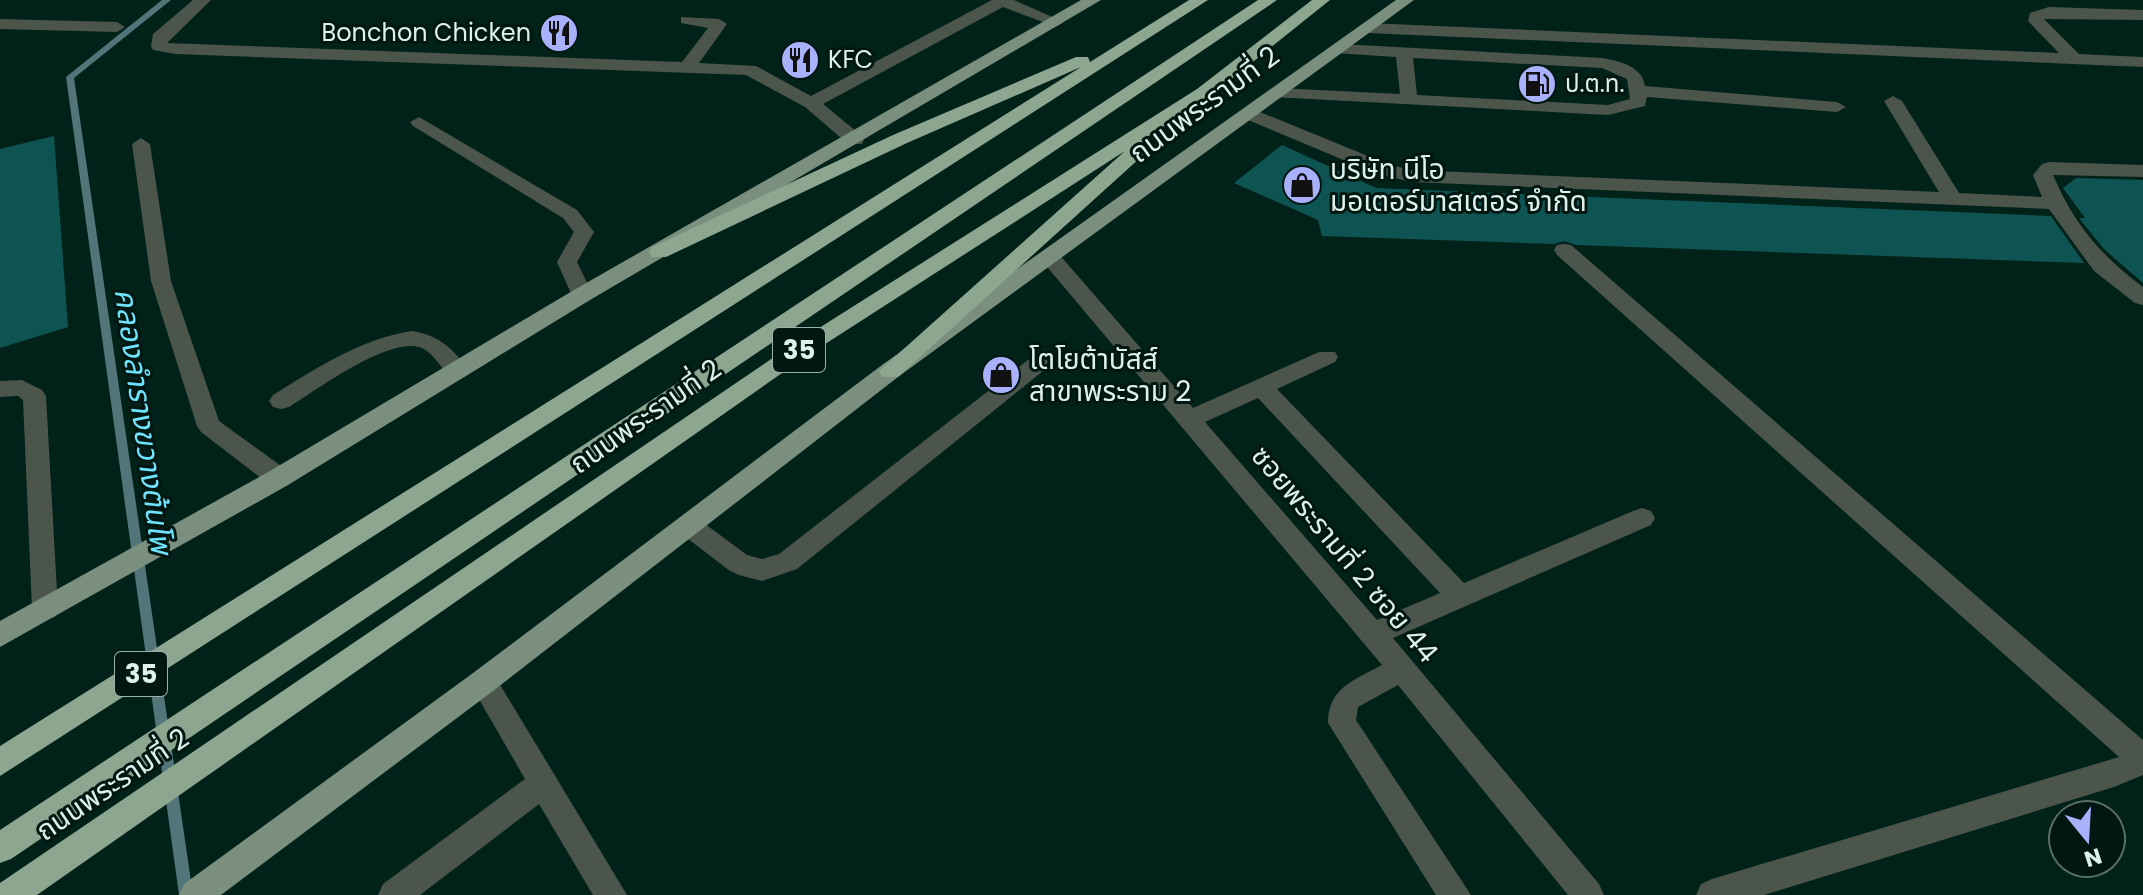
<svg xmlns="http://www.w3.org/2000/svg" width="2143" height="895" font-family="Poppins,'Noto Sans Thai',sans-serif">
<rect width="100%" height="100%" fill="#012219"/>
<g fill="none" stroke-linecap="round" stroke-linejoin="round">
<path fill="#517579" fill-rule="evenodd" d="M162 0H171L74 78 193 895H179L66 77Z"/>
</g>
<path fill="#0d5453" d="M54 136 68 327 0 348V149Z
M1282 145 1376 188 2051 216 2084 263 1576 245 1564 241 1554 244 1322 236 1318 220 1234 183Z
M2076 178 2143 180V283L2104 249 2082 222 2079 218H2085L2063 188Z"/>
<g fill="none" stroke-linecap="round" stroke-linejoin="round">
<path fill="#4b554c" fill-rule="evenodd" d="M193 0H211L167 43 682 62 708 28 681 23V17L719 19 727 24 699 63 756 66 811 96 992 0H1014L1064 22 1056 27 1003 7 823 104 862 136 864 140 862 144H848L805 107 746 75 175 54 153 50 151 46 153 34Z
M2049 7 2143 10V20L2044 19 2079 54 2143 57V67L1368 33 1360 28 1368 23 2059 53 2028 21 2030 13Z
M0 19 117 22 125 27 117 32 0 29Z
M1340 44 1603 58C1621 62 1642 66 1645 86L1837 102 1846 107 1837 112 1647 97 1645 106 1608 115 1272 97 1269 93 1278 88 1400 94 1396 57 1334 53 1332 49 1334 45ZM1413 58 1602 68 1627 79 1630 99 1608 105 1417 95Z
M1893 96 1902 101 1959 193 2042 197 2033 175 2042 164 2049 162 2143 165V177L2053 175C2074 224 2101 256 2143 287V305L2135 303 2094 271 2049 209 1412 182 1377 174 1243 118 1240 114 1243 110H1255L1390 165 1412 170 1939 192 1884 101Z
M419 117 577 210 594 232 577 262 593 295 590 300H574L557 262 574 232 563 218 413 126 410 122Z
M141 138 150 144 171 281 219 421 288 471 291 478 288 485 279 487 270 485 201 432 197 426 151 281 132 144Z
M1564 244 1571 245 2143 740V775L2114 787 1764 895H1696L1701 884 1712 879 2119 757 1557 255 1554 250 1557 245Z
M1050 250 1057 252 1193 408 1319 352H1335L1338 357 1335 362 1277 389 1464 583 1633 511 1642 508 1651 511 1655 518 1651 525 1393 638 1599 884 1604 895H1568L1398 685 1358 707 1356 720 1471 895H1436L1328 723C1328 688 1354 680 1382 665L1043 262 1040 257 1043 252ZM1258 398 1440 593 1377 620 1205 422Z
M412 331C438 335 454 348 468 371L465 377H449C442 368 434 355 424 349 394 332 315 391 289 407L281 409 273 407 269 401 273 395C317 368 360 339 412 331Z
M1045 350 1053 353 1056 358 1053 363 797 569 762 581 739 575 730 571 679 532 675 525 679 518 688 515 697 518 747 555 762 559 779 554 1037 353Z
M22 380 42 390 46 396 58 609 55 617 45 620 35 617 32 609 23 400 18 396 0 397V381Z
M483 670 493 673 627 895H593L539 804 420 895H378L383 884 525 779 469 682 473 673Z"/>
<path fill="#7a8f7d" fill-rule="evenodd" d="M1081 0H1101L590 300 288 485 0 647V621L270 471 574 290Z
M1396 0H1414L898 377 493 691 221 895H179L184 884 473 673 882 365Z"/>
<path fill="#8ca690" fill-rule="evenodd" d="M1189 0H1208L0 776V746L1081 67 907 143 666 257H652L649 252 652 247 893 135 1076 57H1088L1090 62Z
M1258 0H1277L11 859 0 863V830Z
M1312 0H1330L1209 97 1144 139 1153 144 1151 148 898 377H882L879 371 1125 151 805 357 37 895H0V883L789 347 1197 89Z"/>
</g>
<defs>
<symbol id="restaurant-disc" viewBox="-11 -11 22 22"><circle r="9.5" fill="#a9b0fc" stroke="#011711"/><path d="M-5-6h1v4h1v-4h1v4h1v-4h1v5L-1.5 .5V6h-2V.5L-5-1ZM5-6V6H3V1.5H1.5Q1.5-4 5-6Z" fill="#111"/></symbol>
<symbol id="fuel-disc" viewBox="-11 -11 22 22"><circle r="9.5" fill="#a9b0fc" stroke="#011711"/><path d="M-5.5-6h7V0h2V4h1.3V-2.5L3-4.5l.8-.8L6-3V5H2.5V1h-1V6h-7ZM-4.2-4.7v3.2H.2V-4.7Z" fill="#111"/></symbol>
<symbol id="shop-disc" viewBox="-11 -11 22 22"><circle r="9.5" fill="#a9b0fc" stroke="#011711"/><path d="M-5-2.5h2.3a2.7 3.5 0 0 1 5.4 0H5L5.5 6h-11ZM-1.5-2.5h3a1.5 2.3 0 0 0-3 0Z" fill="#111"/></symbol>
</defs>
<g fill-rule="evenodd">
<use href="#restaurant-disc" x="537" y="11" width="44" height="44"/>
<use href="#restaurant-disc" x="778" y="38" width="44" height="44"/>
<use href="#fuel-disc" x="1515" y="62" width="44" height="44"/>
<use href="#shop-disc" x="1280" y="163" width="44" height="44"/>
<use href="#shop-disc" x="979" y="353" width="44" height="44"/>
</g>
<g text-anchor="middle" stroke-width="6" stroke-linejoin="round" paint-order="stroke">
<g font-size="24" fill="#def1ea" stroke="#011711" text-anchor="start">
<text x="531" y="41" text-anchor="end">Bonchon Chicken</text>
<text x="828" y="68">KFC</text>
<text x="1565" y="92">ป.ต.ท.</text>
</g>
<g fill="#011711" stroke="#9cb0a9" stroke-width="2">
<rect x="773" y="328" width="52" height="44" rx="6"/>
<rect x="115" y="652" width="52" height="44" rx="6"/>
</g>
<g font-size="26" font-weight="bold" fill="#def1ea">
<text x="799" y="359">35</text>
<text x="141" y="683">35</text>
</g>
<g font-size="28" fill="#def1ea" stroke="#011711">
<text transform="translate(1204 104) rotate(-36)" y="10">ถนนพระรามที่ 2</text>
<text transform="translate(645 416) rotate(-35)" y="10">ถนนพระรามที่ 2</text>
<text transform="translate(1345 554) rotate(50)" y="10">ซอยพระรามที่ 2 ซอย 44</text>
<text transform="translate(112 784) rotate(-34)" y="10">ถนนพระรามที่ 2</text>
</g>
<g font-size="28" fill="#def1ea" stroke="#011711" text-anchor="start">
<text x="1330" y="179">บริษัท นีโอ<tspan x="1330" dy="32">มอเตอร์มาสเตอร์ จำกัด</tspan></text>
<text x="1029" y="369">โตโยต้าบัสส์<tspan x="1029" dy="32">สาขาพระราม 2</tspan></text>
</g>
<g font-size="30" font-style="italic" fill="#6fe4ff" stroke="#011711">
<text transform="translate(143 421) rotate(82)" y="10">คลองลำรางขวางต้นโพ</text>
</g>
</g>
<g transform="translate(2087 839) rotate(162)"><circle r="38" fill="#011711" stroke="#596e68" stroke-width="2"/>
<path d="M0-6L14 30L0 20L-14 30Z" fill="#a9b0fc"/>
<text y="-12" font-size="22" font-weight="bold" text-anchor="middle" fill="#def1ea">N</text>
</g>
</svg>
